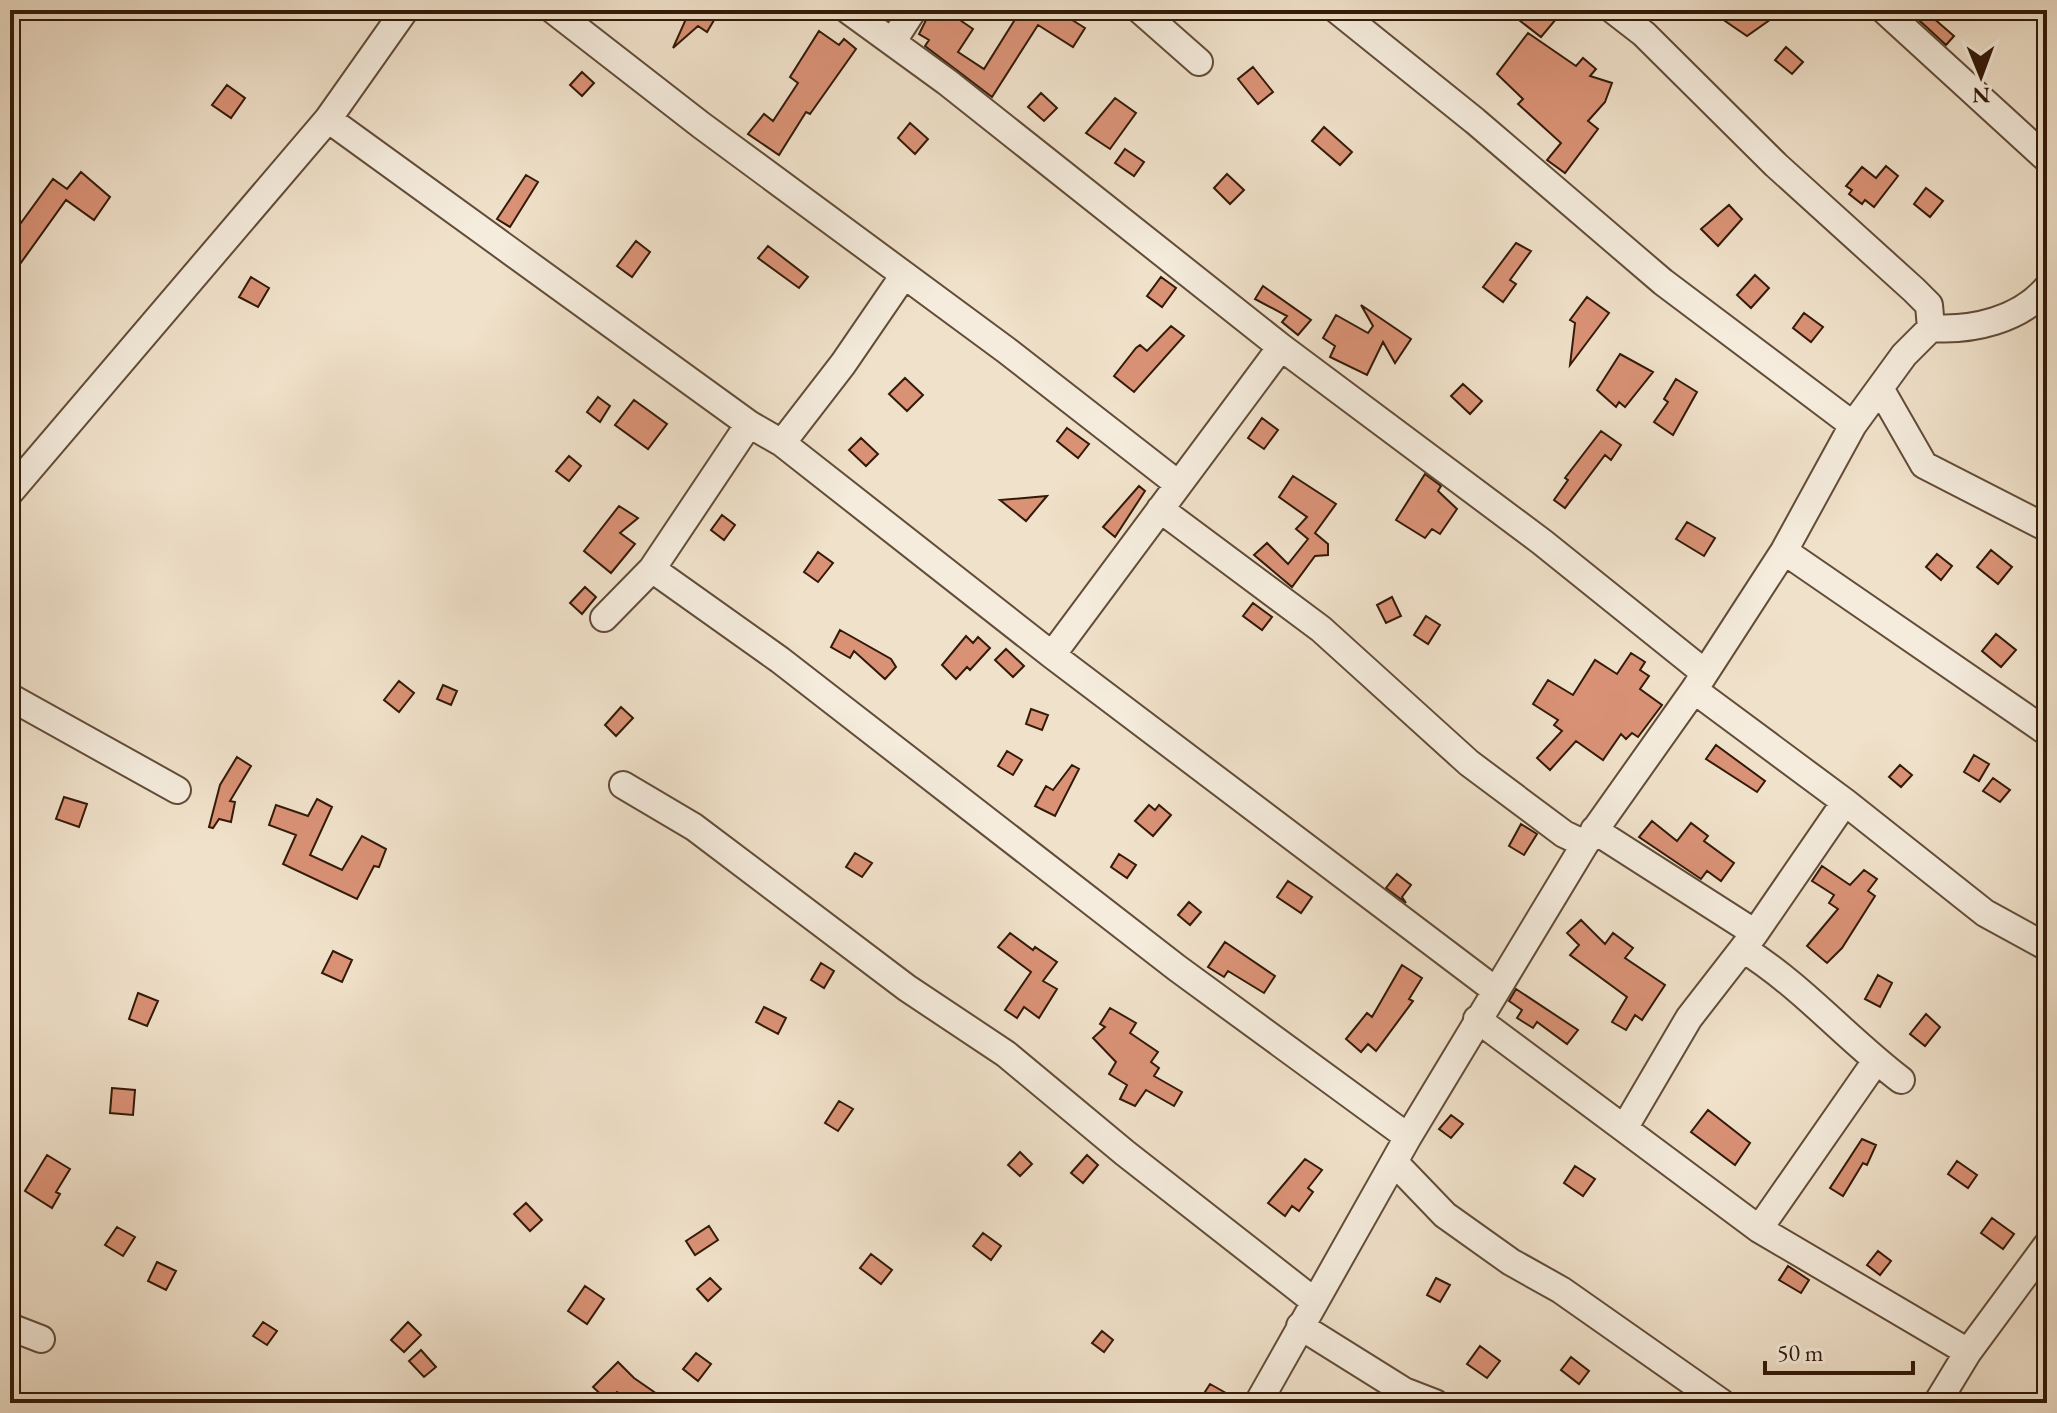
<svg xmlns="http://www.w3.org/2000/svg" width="2057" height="1413" font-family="'EB Garamond',serif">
<rect width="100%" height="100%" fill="#f0e1ca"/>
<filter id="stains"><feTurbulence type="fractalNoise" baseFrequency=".0025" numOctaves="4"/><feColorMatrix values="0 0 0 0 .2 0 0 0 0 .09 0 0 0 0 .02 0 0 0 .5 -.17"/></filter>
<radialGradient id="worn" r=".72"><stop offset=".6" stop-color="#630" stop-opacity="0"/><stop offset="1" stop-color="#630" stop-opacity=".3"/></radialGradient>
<path fill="#da9276" stroke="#331a08" stroke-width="2" d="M671 10H720L707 32 698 26 673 48 686 19Z
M931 10H962L957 18 973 29 958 52 984 69 1019 13 1014 10H1056L1085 28 1073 47 1038 25 992 97 925 46 929 40 919 34Z
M1526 10H1547L1557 18 1541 37 1519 20Z
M1709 10H1784L1747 36Z
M1908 10H1924L1954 36 1946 45Z
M819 31 839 45 844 39 856 49 810 114 806 112 779 155 748 134 764 114 773 121 798 83 790 77Z
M1528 33 1576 66 1583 58 1596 69 1590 76 1612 83 1605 102 1588 121 1598 129 1565 173 1547 160 1561 143 1518 104 1523 99 1497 74Z
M1786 47 1803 62 1792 74 1775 60Z
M1253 67 1273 92 1258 104 1238 79Z
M582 72 594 83 582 96 570 85Z
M227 85 245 98 231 118 212 105Z
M1041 93 1057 108 1044 121 1028 107Z
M1115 98 1136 113 1110 149 1086 133Z
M910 123 928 139 915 154 898 138Z
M1324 127 1352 152 1340 165 1312 141Z
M1125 149 1144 162 1134 176 1115 163Z
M1886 166 1898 176 1874 207 1865 200 1862 204 1849 194 1852 190 1846 186 1862 167 1876 178Z
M81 172 110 197 94 220 66 200 10 278V238L53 179 67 189Z
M1227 174 1244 190 1230 204 1214 188Z
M526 175 538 182 510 227 497 219Z
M1926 188 1943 201 1930 217 1914 204Z
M1729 205 1742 219 1718 246 1701 229Z
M636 241 650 252 632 277 617 266Z
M1516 243 1531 251 1510 280 1516 284 1503 302 1483 287Z
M768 246 808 277 799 288 758 258Z
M1755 275 1769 288 1751 308 1737 295Z
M251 277 269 288 258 307 239 297Z
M1161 277 1176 288 1162 307 1147 296Z
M1263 286 1311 320 1298 335 1282 322 1287 316 1255 299Z
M1587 297 1609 313 1570 365 1575 323 1570 320Z
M1361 305 1411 339 1395 363 1383 342 1367 375 1330 357 1335 346 1323 338 1336 315 1368 333 1373 326Z
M1804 313 1823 327 1811 342 1793 328Z
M1171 326 1184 336 1134 392 1114 376 1136 348 1140 345 1147 351Z
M1620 354 1653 372 1625 407 1619 402 1616 407 1597 390Z
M905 378 923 395 907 411 889 394Z
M1676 379 1697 392 1673 435 1654 422 1668 402 1664 399Z
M1463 384 1482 401 1470 414 1451 396Z
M598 397 610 406 600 422 587 412Z
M634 400 667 424 648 449 615 425Z
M1262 418 1278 430 1264 449 1248 438Z
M1067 428 1089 444 1078 458 1057 441Z
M1601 431 1621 445 1611 460 1605 455 1565 508 1554 500 1568 480 1565 478Z
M861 438 878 454 866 466 849 450Z
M569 456 581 466 569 481 556 471Z
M1425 474 1441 486 1438 491 1457 509 1440 534 1432 529 1425 538 1396 520Z
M1293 476 1336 504 1315 533 1328 544V555L1315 556 1292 587 1254 555 1267 543 1288 564 1308 539 1296 529 1307 517 1279 497Z
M1139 486 1145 491 1115 537 1103 527Z
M1047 496 1026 521 1000 500Z
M619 506 638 518 620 533 635 544 611 573 584 551Z
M722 515 735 525 724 540 711 530Z
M1687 522 1715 538 1704 556 1676 539Z
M1991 550 2012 567 1998 584 1977 567Z
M818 552 833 563 818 582 804 572Z
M1937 554 1952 566 1941 580 1926 567Z
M585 587 596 597 582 614 570 603Z
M1392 597 1401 616 1386 623 1377 605Z
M1253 603 1272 617 1262 630 1243 616Z
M1426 616 1440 625 1428 644 1414 635Z
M840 630 891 659 896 667 885 679 854 651 850 658 831 647Z
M1996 634 2016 650 2001 667 1982 651Z
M966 636 973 643 978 637 990 648 970 670 967 667 956 679 942 665Z
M1006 649 1024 666 1013 677 995 660Z
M1631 653 1645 662 1640 670 1649 676 1640 689 1662 705 1638 737 1632 733 1626 739 1621 734 1603 760 1576 741 1550 770 1537 758 1562 731 1554 725 1558 720 1533 704 1548 680 1573 695 1595 660 1617 674Z
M399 681 414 693 399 712 384 700Z
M443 685 457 691 451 705 437 699Z
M621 707 633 718 616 736 605 725Z
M1031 709 1048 715 1042 730 1026 724Z
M1716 745 1765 781 1757 792 1706 759Z
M1007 751 1022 760 1013 775 998 766Z
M1974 755 1989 764 1979 781 1964 772Z
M237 757 251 766 230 801 235 802 231 822 219 819 213 828 209 827 220 785Z
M1072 765 1079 769 1055 816 1035 806 1046 786 1053 790Z
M1900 765 1912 775 1901 787 1889 777Z
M1993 778 2010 790 2000 802 1983 791Z
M64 797 87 804 79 827 56 819Z
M317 799 332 807 310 855 342 870 362 836 386 849 379 867 374 866 357 899 283 864 296 835 269 825 276 805 308 816Z
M1149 805 1155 810 1159 805 1171 815 1153 836 1135 821Z
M1652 821 1677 841 1691 823 1708 836 1704 841 1734 863 1721 881 1707 871 1701 879 1639 837Z
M1521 824 1537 834 1524 855 1509 846Z
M855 853 872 863 862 877 846 867Z
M1119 854 1136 865 1127 878 1111 867Z
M1822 866 1850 885 1864 870 1877 879 1868 891 1875 896 1842 948 1827 963 1807 946 1838 909 1829 903 1834 895 1812 881Z
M1397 874 1411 885 1402 897 1406 903 1386 888Z
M1288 881 1312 897 1301 913 1277 897Z
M1189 902 1201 912 1190 925 1178 915Z
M1581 920 1605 944 1613 933 1633 948 1625 958 1665 985 1642 1020 1635 1015 1626 1030 1612 1022 1627 997 1570 955 1579 945 1567 933Z
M1010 933 1033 950 1035 947 1057 962 1043 981 1057 989 1039 1018 1024 1007 1017 1018 1005 1010 1031 972 998 947Z
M1225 942 1275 976 1264 993 1228 971 1224 977 1208 967Z
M333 951 352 960 342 982 322 973Z
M821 963 834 971 824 988 811 980Z
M1402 965 1422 978 1409 999 1413 1001 1376 1051 1368 1044 1361 1052 1346 1039 1367 1013 1372 1017Z
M1878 975 1892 983 1880 1007 1865 999Z
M1516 989 1578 1030 1567 1044 1537 1022 1533 1028 1517 1018 1522 1010 1509 1001Z
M138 993 158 1001 147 1026 129 1019Z
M764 1007 786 1018 778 1034 756 1022Z
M1110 1008 1136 1023 1130 1033 1158 1052 1151 1062 1159 1068 1154 1076 1182 1092 1174 1106 1146 1090 1135 1106 1120 1099 1127 1085 1109 1074 1116 1062 1093 1038 1105 1027 1100 1024Z
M1926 1014 1940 1027 1925 1046 1910 1034Z
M112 1088 135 1090 133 1115 110 1113Z
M839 1101 853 1109 838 1131 825 1123Z
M1708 1110 1750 1143 1735 1165 1691 1132Z
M1451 1115 1463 1124 1451 1138 1439 1129Z
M1862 1139 1876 1145 1867 1165 1863 1163 1843 1196 1830 1188Z
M1020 1152 1032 1164 1020 1176 1008 1165Z
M47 1155 70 1169 56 1192 60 1194 52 1208 25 1191Z
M1087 1155 1098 1165 1083 1183 1071 1173Z
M1305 1159 1322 1170 1308 1188 1313 1192 1299 1211 1292 1206 1285 1216 1268 1203Z
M1957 1161 1977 1175 1968 1188 1948 1174Z
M1575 1166 1595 1179 1583 1196 1564 1183Z
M526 1203 542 1220 530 1231 514 1214Z
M1992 1218 2014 1234 2003 1249 1981 1233Z
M709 1226 718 1240 695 1255 686 1241Z
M117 1227 135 1237 123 1256 105 1245Z
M983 1233 1001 1246 991 1260 973 1246Z
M1878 1251 1891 1261 1880 1275 1867 1265Z
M871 1254 892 1270 881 1284 860 1268Z
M157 1262 176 1271 166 1290 148 1281Z
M1788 1266 1809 1280 1801 1293 1779 1280Z
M710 1278 721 1289 708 1301 697 1289Z
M1436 1278 1450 1285 1440 1302 1427 1295Z
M585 1286 604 1299 587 1324 568 1311Z
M263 1322 277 1331 267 1345 253 1336Z
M408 1322 421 1335 404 1352 391 1340Z
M1102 1331 1113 1340 1104 1352 1092 1343Z
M1480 1346 1500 1361 1487 1378 1467 1364Z
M421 1350 436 1367 424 1377 409 1361Z
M696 1353 711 1364 698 1381 683 1369Z
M1571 1357 1589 1371 1579 1384 1561 1370Z
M618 1362 634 1378 670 1403H631L617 1392 608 1401 593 1387Z
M1210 1384 1242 1402V1403H1198Z"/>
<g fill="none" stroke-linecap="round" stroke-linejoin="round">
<defs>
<path id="minor" d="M553 10 701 125 1006 350 1178 484
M848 10 947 82 1281 347 1542 542 1705 673
M1140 10 1199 62
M1337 10 1475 121 1663 282 1853 425
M1884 10 2047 159
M893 41 913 10
M328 119 749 424 782 443 1052 655 1495 990
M1931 328C1972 331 2020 320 2047 288
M1881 390 1924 465 2047 528
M782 443 843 364 904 275
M10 492 328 119 405 10
M1160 509 1321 629 1469 763 1564 834 1585 844
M1784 551 2047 732
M652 569 780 660 1177 968 1408 1137
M604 618 652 569 749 424
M1052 655 1281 347
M1694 690 1845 802 1985 913 2047 947
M10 697 177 790
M623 785 694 827 907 988 1006 1054 1125 1153 1314 1301
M1594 830 1755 933
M1743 949C1801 985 1846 1038 1901 1080
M1477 1019 1759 1229 1968 1352
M1625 1127 1689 1018 1755 933 1845 802
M1394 1162 1445 1215 1511 1262 1561 1290 1722 1403
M1759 1229 1876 1061
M1300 1326 1404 1391 1435 1403
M10 1327 41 1339
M1258 1403 1408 1137 1585 844 1694 690 1784 551 1853 425 1904 355 1931 328 1929 305 1914 290 1776 165 1644 34 1613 10
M1937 1403 1968 1352 2047 1245"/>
</defs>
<use href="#minor" stroke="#624c38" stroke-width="30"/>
<use href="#minor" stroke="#f5ecdd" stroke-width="26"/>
</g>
<rect width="2057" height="1413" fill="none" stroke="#f0e1ca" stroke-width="40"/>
<rect x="12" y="12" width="2033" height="1389" fill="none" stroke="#331a08" stroke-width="4"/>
<rect x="20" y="20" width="2017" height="1373" fill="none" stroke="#331a08" stroke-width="2"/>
<g transform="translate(1981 76) rotate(179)" stroke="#f5ecdd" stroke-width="6" paint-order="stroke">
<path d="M0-6L14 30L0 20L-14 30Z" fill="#331a08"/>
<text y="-12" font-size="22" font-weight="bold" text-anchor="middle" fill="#331a08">N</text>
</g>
<path d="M1765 1361v12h148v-12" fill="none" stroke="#331a08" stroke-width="4"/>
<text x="1777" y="1361" font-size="24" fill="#331a08" stroke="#f5ecdd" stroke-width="6" paint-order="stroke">50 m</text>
<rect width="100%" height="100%" filter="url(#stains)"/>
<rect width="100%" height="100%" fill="url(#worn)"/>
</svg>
